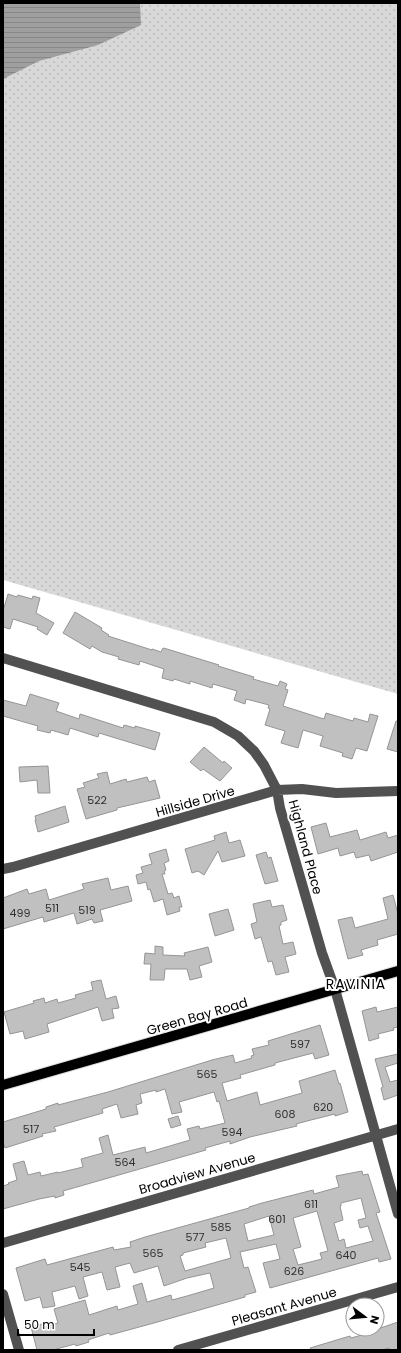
<svg xmlns="http://www.w3.org/2000/svg" width="401" height="1353" font-family="Poppins,sans-serif">
<defs>
<pattern id="grass-dots" width="8" height="8" patternUnits="userSpaceOnUse"><rect width="8" height="8" fill="#d8d8d8"/><path d="M2 2h.1M6 6h.1" fill="none" stroke="#b8b8b8" stroke-width="1.8" stroke-linecap="round"/></pattern>
<pattern id="water-rules" width="6" height="5" patternUnits="userSpaceOnUse"><rect width="6" height="5" fill="#9f9f9f"/><path d="M0 2.5h6" fill="none" stroke="#878787"/></pattern>
</defs>
<rect width="100%" height="100%" fill="#fff"/>
<path fill="url(#grass-dots)" d="M3 3H398V694L3 580Z"/>
<path fill="url(#water-rules)" d="M3 3H140L141 25 98 45 39 61 3 79Z"/>
<path fill="#c0c0c0" stroke="#959595" fill-rule="evenodd" d="M8 594 17 597 18 595 32 599 33 596 40 598 36 613 54 623 47 635 37 629 38 627 13 619 10 629 3 627V611Z
M75 612 102 628 101 630 109 635 108 636 152 650V649L161 652 163 648 167 649 219 665 218 666 254 677 253 679 278 686 280 681 287 684 285 689 288 690 283 706 324 719 326 713 353 721 354 718 368 722 370 714 378 716 367 751 356 748 352 759 342 756 343 753 320 746 323 736 303 730 298 748 281 743 285 731 265 725 270 709 268 708 269 705 246 699 245 704 234 700 237 691 213 684 212 688 190 681V684L174 679 173 681 162 678 164 669 140 661 139 665 118 659 119 657 102 652 92 646 90 649 63 633Z
M30 694 59 703 56 711 79 719 80 714 123 728 124 725 135 728V726L160 733 155 750 99 733 98 737 70 728 68 735 51 730 50 733 37 730 38 726 3 716V700L26 706Z
M396 721H398V752L387 749Z
M204 747 223 763 224 761 232 768 220 781 203 769 201 771 190 762Z
M48 766 50 793H38L37 780 20 782 19 767Z
M107 772 110 784 126 779 127 782 147 777 149 782 155 780 160 798 117 808V810L86 819 77 789 85 787 83 783 99 778 97 774Z
M65 806 69 822 38 832 35 820H36L35 816Z
M326 823 330 837 357 830 360 840 386 832 388 838 398 835V852L371 861 369 855 356 858 354 852 340 856 338 848 318 854 311 827Z
M226 832 229 843 240 840 245 856 222 862 218 851 204 875 198 871 192 873 185 849 215 840 214 836Z
M166 849 169 861 164 863 166 870 164 871 165 874H162L168 894 172 893 174 898 179 896 182 907H179L180 911 167 915 163 899 154 902 150 889 148 890 146 882 138 884 136 875 143 873 141 867 152 864 149 854Z
M266 852 268 858 271 857 278 881 265 884 256 855Z
M108 878 111 890 128 886 132 901 100 910 103 921 94 923 92 919 77 924 74 913 44 922 43 917 3 929V898L27 889 29 894 46 889 49 900 84 889 82 884Z
M393 895 398 914V934L377 940 378 945 361 950 363 955 348 959 338 920 352 917 355 928 388 919 383 898Z
M270 900 272 907 283 905 287 920 281 922V925L279 926 283 944 293 942 296 954 285 957 289 972 276 975 272 961 268 962 261 937 255 939 251 924 257 922 253 904Z
M228 909 234 930 215 936 209 914Z
M155 946 163 947V955L185 956 184 953 208 947 212 962 199 966 202 977 190 980 187 969H165L164 980H150L151 964H144L145 953 155 954Z
M101 980 106 999 116 996 119 1008 112 1009 114 1018 102 1021 98 1007 47 1024 49 1032 25 1039 23 1031 10 1034 4 1012 34 1003 33 1001 44 998 45 1003 57 999 58 1003 76 998 75 995 93 990 91 982Z
M376 1007 377 1012 398 1007V1027L393 1028 394 1030 378 1034 379 1038 369 1041 362 1011Z
M320 1025 329 1055 315 1059 313 1053 275 1063V1065L240 1075 241 1078 222 1083 227 1101 257 1092 260 1105 302 1093 299 1081 335 1070 339 1084 340 1083 348 1112 335 1116V1114L311 1120 296 1124 297 1126 250 1137 230 1144V1141L205 1148 206 1150 63 1191 64 1195 55 1198V1196L39 1199 3 1209V1186L9 1184 8 1183 17 1180 13 1164 24 1161 28 1175 40 1172 41 1176 58 1172V1173L83 1167 81 1159 103 1153 99 1138 108 1135 113 1155 145 1147 146 1153 190 1140 187 1129 199 1126 200 1129 225 1123 219 1101 217 1102 214 1092 179 1102 182 1112 172 1114 165 1089 156 1092V1090L140 1094 142 1103 136 1105 138 1114 121 1118 117 1104 102 1109 103 1113 54 1127 56 1131 42 1134 43 1136 5 1148 3 1142V1122L46 1109V1107L58 1103V1105L108 1092 212 1060 233 1055 235 1063 252 1058 251 1056 254 1055 252 1049 269 1045 268 1041Z
M398 1054V1063L385 1067 390 1082 398 1080V1095L384 1100 381 1088 383 1087 375 1059Z
M178 1116 181 1125 171 1128 168 1119Z
M362 1171 363 1175 368 1174 380 1212 376 1213 391 1259 379 1262 378 1258 270 1288 263 1263 280 1259 276 1244 240 1252 244 1268 248 1267 256 1292 245 1295V1297L154 1323 110 1335 109 1333 88 1340 89 1342 76 1346 75 1344 53 1350H37L31 1327 42 1324 43 1328 58 1323 54 1309 85 1300 89 1315 117 1306 118 1310 138 1304 133 1286 142 1283 147 1302 171 1295 172 1300 187 1296 214 1288 210 1273 187 1278 164 1286 158 1266 134 1273 130 1263 115 1267 120 1287 107 1290 102 1272 83 1277 88 1296 79 1299 75 1286 52 1292 55 1306 43 1308 40 1297 25 1301 16 1268 45 1259 47 1265 113 1247 114 1250 131 1247 130 1242 145 1237 249 1208V1207L262 1203 313 1190 314 1194 339 1187 336 1176ZM361 1198 366 1218 358 1220 360 1228 368 1226 373 1241 346 1248 344 1239 339 1241 334 1223 343 1220 340 1206H341V1203ZM317 1211 328 1251 320 1253 322 1259 298 1265 293 1249 301 1247 293 1218ZM269 1216 274 1235 248 1241 244 1224ZM226 1238 231 1258 185 1271 180 1256 183 1255V1253L206 1247 205 1243Z
M398 1322V1350H389V1348L382 1350H311L310 1348 350 1336 351 1338 369 1333V1332Z"/>
<g fill="none" stroke-linecap="round" stroke-linejoin="round">
<defs>
<path id="major" d="M3 1085 398 971"/>
</defs>
<use href="#major" stroke="#dbdbdb" stroke-width="12"/>
<path stroke="#515151" stroke-width="10" d="M3 658 214 722 238 736 254 751 264 765 277 790 280 808 322 953 335 989 398 1214
M3 869 13 867 277 790 302 789 336 793 398 791
M3 1243 398 1129
M3 1294 19 1350
M178 1350 398 1287"/>
<use href="#major" stroke="#000" stroke-width="10"/>
</g>
<g text-anchor="middle" stroke-width="4" stroke-linejoin="round" paint-order="stroke">
<g font-size="11" fill="#303030">
<text x="97" y="804">522</text>
<text x="52" y="912">511</text>
<text x="87" y="914">519</text>
<text x="20" y="917">499</text>
<text x="300" y="1048">597</text>
<text x="207" y="1078">565</text>
<text x="323" y="1111">620</text>
<text x="285" y="1118">608</text>
<text x="31" y="1133">517</text>
<text x="232" y="1136">594</text>
<text x="125" y="1166">564</text>
<text x="311" y="1208">611</text>
<text x="277" y="1223">601</text>
<text x="221" y="1231">585</text>
<text x="195" y="1241">577</text>
<text x="153" y="1257">565</text>
<text x="346" y="1259">640</text>
<text x="80" y="1271">545</text>
<text x="294" y="1275">626</text>
</g>
<g font-size="13" fill="#000" stroke="#fff">
<text transform="translate(195 801) rotate(-16)" y="5">Hillside Drive</text>
<text transform="translate(306 847) rotate(75)" y="5">Highland Place</text>
<text transform="translate(197 1016) rotate(-16)" y="5">Green Bay Road</text>
<text transform="translate(197 1173) rotate(-16)" y="5">Broadview Avenue</text>
<text transform="translate(284 1306) rotate(-16)" y="5">Pleasant Avenue</text>
</g>
<g font-size="14" letter-spacing="1" fill="#000" stroke="#fff">
<text x="356" y="989">RAVINIA</text>
</g>
</g>
<rect width="401" height="1353" fill="none" stroke="#000000" stroke-width="8"/>
<g transform="translate(365 1317) rotate(106)"><circle r="19" fill="#ffffff" stroke="#999999"/>
<path d="M0-3L7 15L0 10L-7 15Z" fill="#000000"/>
<text y="-6" font-size="11" font-weight="bold" text-anchor="middle" fill="#000000">N</text>
</g>
<path d="M18 1329v6h76v-6" fill="none" stroke="#000000" stroke-width="2"/>
<text x="24" y="1329" font-size="12" fill="#000000" stroke="#ffffff" stroke-width="3" paint-order="stroke">50 m</text>
</svg>
